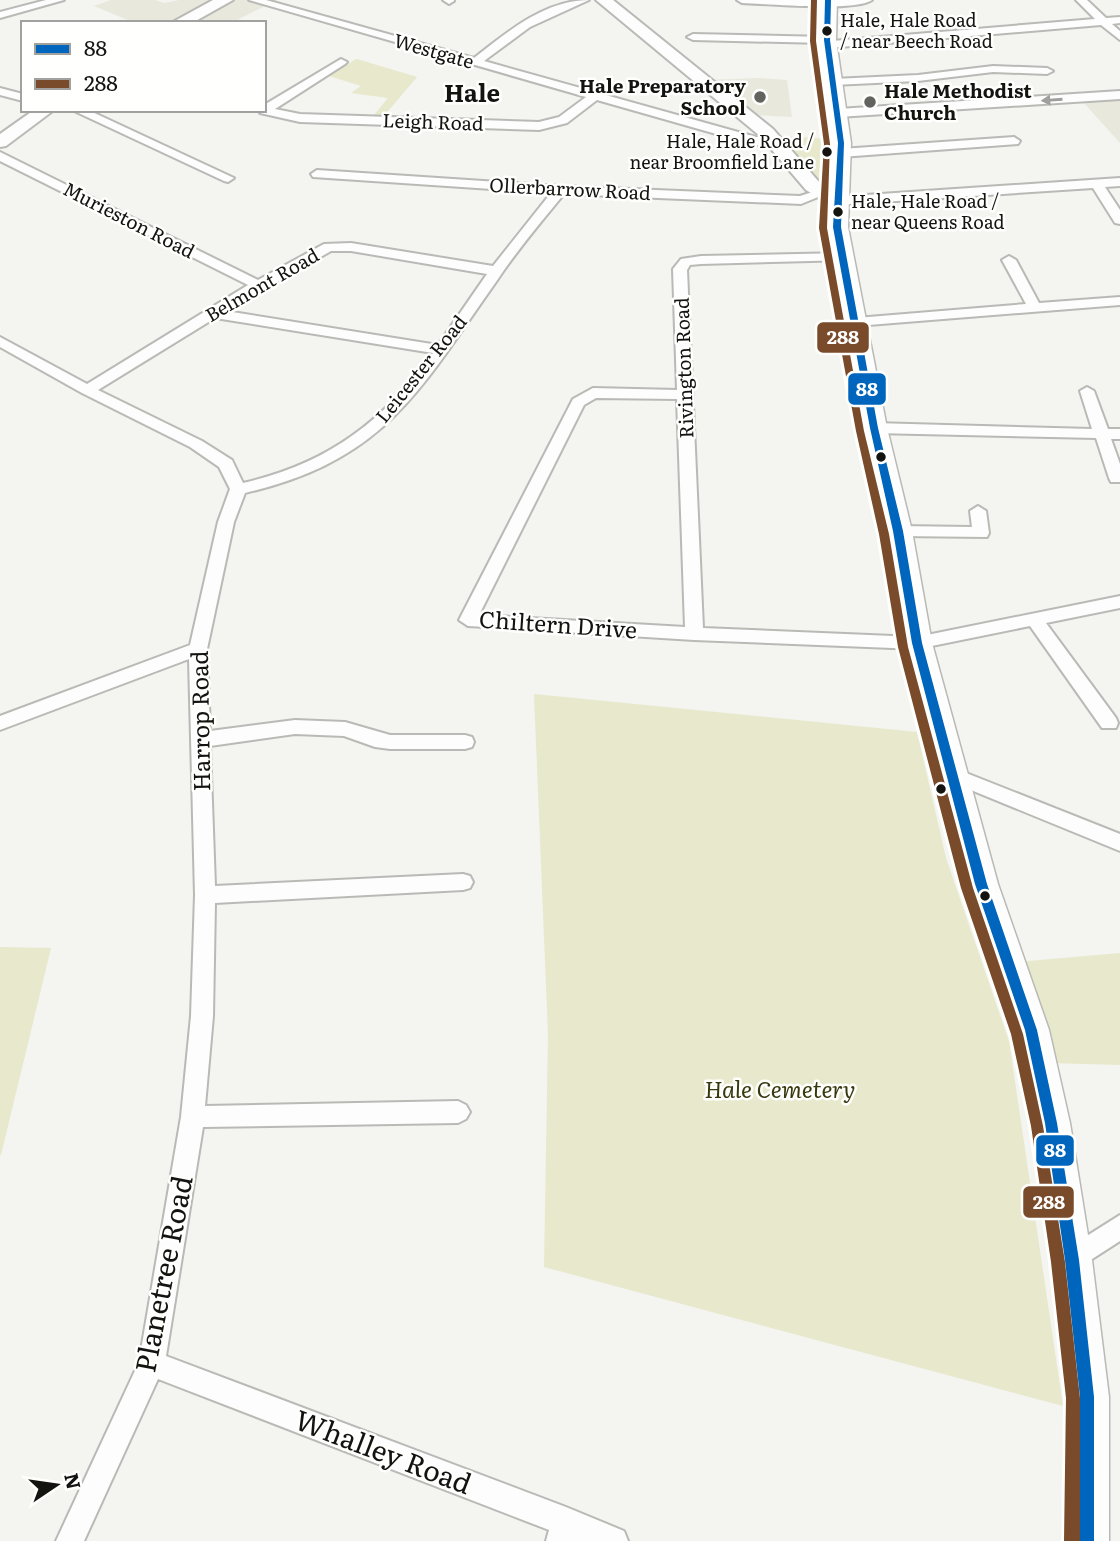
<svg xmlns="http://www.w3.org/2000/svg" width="1120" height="1541" font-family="Literata,serif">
<rect width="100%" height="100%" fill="#f4f4f0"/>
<path fill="#e8e8dd" d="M111 0H155L164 3 179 0H277L231 23H135L94 6Z
M760 78 787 80 792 117 754 115 708 80Z
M1120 100V143L1083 102Z"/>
<path fill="#e8e8cc" d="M356 59H357L417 77 384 116 374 115 388 98 351 93 361 86 329 76Z
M782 136 832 139 829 179 822 181 817 178Z
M534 694 917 732 946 858 1009 1041 1063 1406 544 1267 548 1034Z
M0 947 51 948 1 1155H0Z
M1120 953V1065L1051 1063 1017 962Z"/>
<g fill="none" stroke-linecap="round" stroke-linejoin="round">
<defs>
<path id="minor" d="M46 0H64L0 18V12Z
M249 0H266L474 58C507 32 545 0 589 0L530 27 484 61 756 137 776 138 782 142 776 146 755 145 597 100 567 123 539 130 300 122 260 113 258 110H264V105L341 59 347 62 345 64 275 109 300 114 539 122 559 117 586 97Z
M443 0H454V1L449 4Z
M737 0H872C854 12 768 4 742 3Z
M1076 0H1087L1106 18 1120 17V23L1112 24 1120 31V40L1101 25 828 48 824 47V43L693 40 687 37 693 34 827 37 831 38 832 41 1095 19Z
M993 66 1047 68 1053 71 1047 74 993 72 918 81 833 85 827 82 833 79 918 75Z
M0 88 23 94V101L0 95Z
M1120 91V99L838 117 832 113 838 109Z
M72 110H88L234 178 228 182 224 181Z
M1014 137 1020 141 1018 144 841 157 835 153 841 149Z
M0 152 258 280 324 244 351 243 493 266 551 193 313 177 311 174 317 170 560 186 800 196 822 189 828 193 801 204 564 194C541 222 518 249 498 279 420 389 387 460 245 493L234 522 207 649 210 731 295 720 345 722 390 735H465L472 737 474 742 472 747 465 749H390L375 747 344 736 295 734 210 746 215 886 463 874 470 876 473 882 470 888 463 890 215 903 213 1016 205 1106 458 1101 466 1105 470 1112 466 1119 458 1123 203 1127 166 1356 566 1507 624 1531 628 1541H546L549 1530 158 1379 84 1541H56L139 1362 181 1117 191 1016 195 895 189 659 0 730V716L190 645 218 522 230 489 219 467 190 447 82 393 0 347V337L87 384 248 285 0 161ZM331 251H351L487 274 438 345 226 311ZM215 318 433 353C383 422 327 464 243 483L232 460 202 441 98 390Z
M1120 178V186L1105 187 1120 210V224L1115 223 1093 188 836 205 830 201 836 197Z
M845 253 852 257 850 260 701 264 690 265 687 270 703 628 917 637 1120 596V608L1046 623 1116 718 1118 723 1116 728H1102L1030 626 917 649 694 640 468 626 459 620 573 399 593 388 677 390 673 269 681 259 701 256ZM596 398 677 399 685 627 479 615 584 405Z
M1009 256 1016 260 1039 303 1120 297V305L856 326 849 322 856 318 1026 304 1002 260Z
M1087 387 1094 391 1108 429H1120V439H1111L1120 464V482H1111L1109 478 1096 438 874 433 866 428 874 423 1092 429 1080 391Z
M978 506 986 511 989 533 987 537 898 536 890 531 898 526 972 527 970 511Z
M951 767 1120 834V851L944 779 941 774 944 769Z
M1120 1215V1241L1072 1272 1063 1269 1060 1260 1063 1251Z"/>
<path id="secondary" d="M213 0H233L192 23H171Z
M596 0H613L773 129 819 182 833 191 844 193 846 197 844 201 837 203 821 199 806 190 760 136Z
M34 110H54L6 146 0 147V134Z"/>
<path id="primary" d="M819 0H837L836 40 851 143 848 227 887 428 912 531 932 643 998 884 1049 1030 1070 1123 1092 1260 1109 1397V1541H1063L1065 1397 1052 1260 1032 1123 1013 1030 964 884 902 643 884 531 861 428 826 227 831 143 818 40Z"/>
</defs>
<use href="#minor" stroke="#b9b9b6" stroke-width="4"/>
<use href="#secondary" stroke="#b9b9b6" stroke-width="4"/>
<use href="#primary" stroke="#b9b9b6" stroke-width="3"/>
<use href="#minor" fill="#fdfdfd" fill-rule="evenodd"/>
<use href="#secondary" fill="#fdfdfd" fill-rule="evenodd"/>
<use href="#primary" fill="#fdfdfd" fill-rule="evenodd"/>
<defs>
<path id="bus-1" d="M825 0H831L830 40 844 143 841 227 878 428 903 531 922 643 987 884 1037 1030 1057 1123 1079 1260 1094 1397V1541H1078L1080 1397 1065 1260 1045 1123 1025 1030 975 884 912 643 893 531 870 428 833 227 838 143 824 40Z"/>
<path id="bus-2" d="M811 0H817L816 41 830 144 827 228 864 431 889 534 908 647 973 888 1023 1034 1043 1126 1065 1262 1080 1398V1541H1064L1066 1398 1051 1262 1031 1126 1011 1034 961 888 898 647 879 534 856 431 819 228 824 144 810 41Z"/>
</defs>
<use href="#bus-1" stroke="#fffffe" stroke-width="6"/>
<use href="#bus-2" stroke="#fffffe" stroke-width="6"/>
<use href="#bus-1" fill="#0065bd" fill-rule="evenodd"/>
<use href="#bus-2" fill="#7a4b2a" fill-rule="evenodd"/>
</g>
<defs><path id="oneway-solid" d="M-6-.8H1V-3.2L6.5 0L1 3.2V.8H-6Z" transform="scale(1.75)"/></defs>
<use fill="#9f9f9e" href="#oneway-solid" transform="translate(1052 100) rotate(176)"/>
<g fill="#131310" stroke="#fffffe" stroke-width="2.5">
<circle cx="827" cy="31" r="6"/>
<circle cx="827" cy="152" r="6"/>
<circle cx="838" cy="212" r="6"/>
<circle cx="881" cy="457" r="6"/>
<circle cx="941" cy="789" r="6"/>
<circle cx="985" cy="896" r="6"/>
</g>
<g fill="#62625e" stroke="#fffffe" stroke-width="2.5">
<circle cx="760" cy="97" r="7"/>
<circle cx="870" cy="102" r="7"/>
</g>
<g text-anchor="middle" stroke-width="5" stroke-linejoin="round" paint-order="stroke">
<g font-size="18" fill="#131310" stroke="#fffffe" text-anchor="start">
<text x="840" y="27">Hale, Hale Road<tspan x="840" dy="21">/ near Beech Road</tspan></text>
<text x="814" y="148" text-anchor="end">Hale, Hale Road /<tspan x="814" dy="21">near Broomfield Lane</tspan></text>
<text x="851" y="208">Hale, Hale Road /<tspan x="851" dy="21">near Queens Road</tspan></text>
</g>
<g font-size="19" fill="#131310" stroke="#fffffe">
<text transform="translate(434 51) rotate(16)" y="7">Westgate</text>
<text transform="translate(433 122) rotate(2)" y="7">Leigh Road</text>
<text transform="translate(570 189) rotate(3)" y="7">Ollerbarrow Road</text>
<text transform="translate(129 220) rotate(27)" y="7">Murieston Road</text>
<text transform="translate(262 285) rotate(-30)" y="7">Belmont Road</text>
<text transform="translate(684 368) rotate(-92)" y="7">Rivington Road</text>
<text transform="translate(421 369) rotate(-51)" y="7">Leicester Road</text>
</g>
<g font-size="19" font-weight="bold" fill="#131310" stroke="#fffffe" text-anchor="end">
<text x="746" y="93">Hale Preparatory<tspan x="746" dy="22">School</tspan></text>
<text x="884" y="98" text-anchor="start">Hale Methodist<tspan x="884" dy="22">Church</tspan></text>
</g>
<g font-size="23" fill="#131310" stroke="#fffffe">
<text transform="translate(558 625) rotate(4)" y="8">Chiltern Drive</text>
<text transform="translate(201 721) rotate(-91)" y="8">Harrop Road</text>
</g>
<g font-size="23" font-style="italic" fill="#3a390e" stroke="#fffffe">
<text x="780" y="1098">Hale Cemetery</text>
</g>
<g font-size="24" font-weight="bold" fill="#131310" stroke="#fffffe">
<text x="472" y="102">Hale</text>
</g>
<g font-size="28" fill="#131310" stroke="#fffffe">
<text transform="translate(164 1274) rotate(-79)" y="10">Planetree Road</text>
<text transform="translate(383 1452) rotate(21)" y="10">Whalley Road</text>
</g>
</g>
<g stroke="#fffffe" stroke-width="2.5">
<rect x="816" y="321" width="54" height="33" rx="7" fill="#7a4b2a"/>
<rect x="847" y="372" width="40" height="34" rx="7" fill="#0065bd"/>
<rect x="1035" y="1134" width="40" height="33" rx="7" fill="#0065bd"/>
<rect x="1022" y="1185" width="53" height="34" rx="7" fill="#7a4b2a"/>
</g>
<g font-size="19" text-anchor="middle" font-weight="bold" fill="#fff">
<text x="843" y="344">288</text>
<text x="867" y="396">88</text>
<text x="1055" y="1157">88</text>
<text x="1049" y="1209">288</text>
</g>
<rect x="21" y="21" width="245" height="91" fill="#fffffe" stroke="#a1a19f" stroke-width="2"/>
<rect x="35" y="44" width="35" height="10" fill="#0065bd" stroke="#a1a19f" stroke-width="2"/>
<text x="84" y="56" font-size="21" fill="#131310">88</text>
<rect x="35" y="79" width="35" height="10" fill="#7a4b2a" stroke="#a1a19f" stroke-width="2"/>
<text x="84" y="91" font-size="21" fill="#131310">288</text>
<g transform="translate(56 1485) rotate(77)" stroke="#fffffe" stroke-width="5" paint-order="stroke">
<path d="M0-5L12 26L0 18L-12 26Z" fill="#131310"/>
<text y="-10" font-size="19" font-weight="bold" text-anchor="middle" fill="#131310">N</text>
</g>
</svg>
